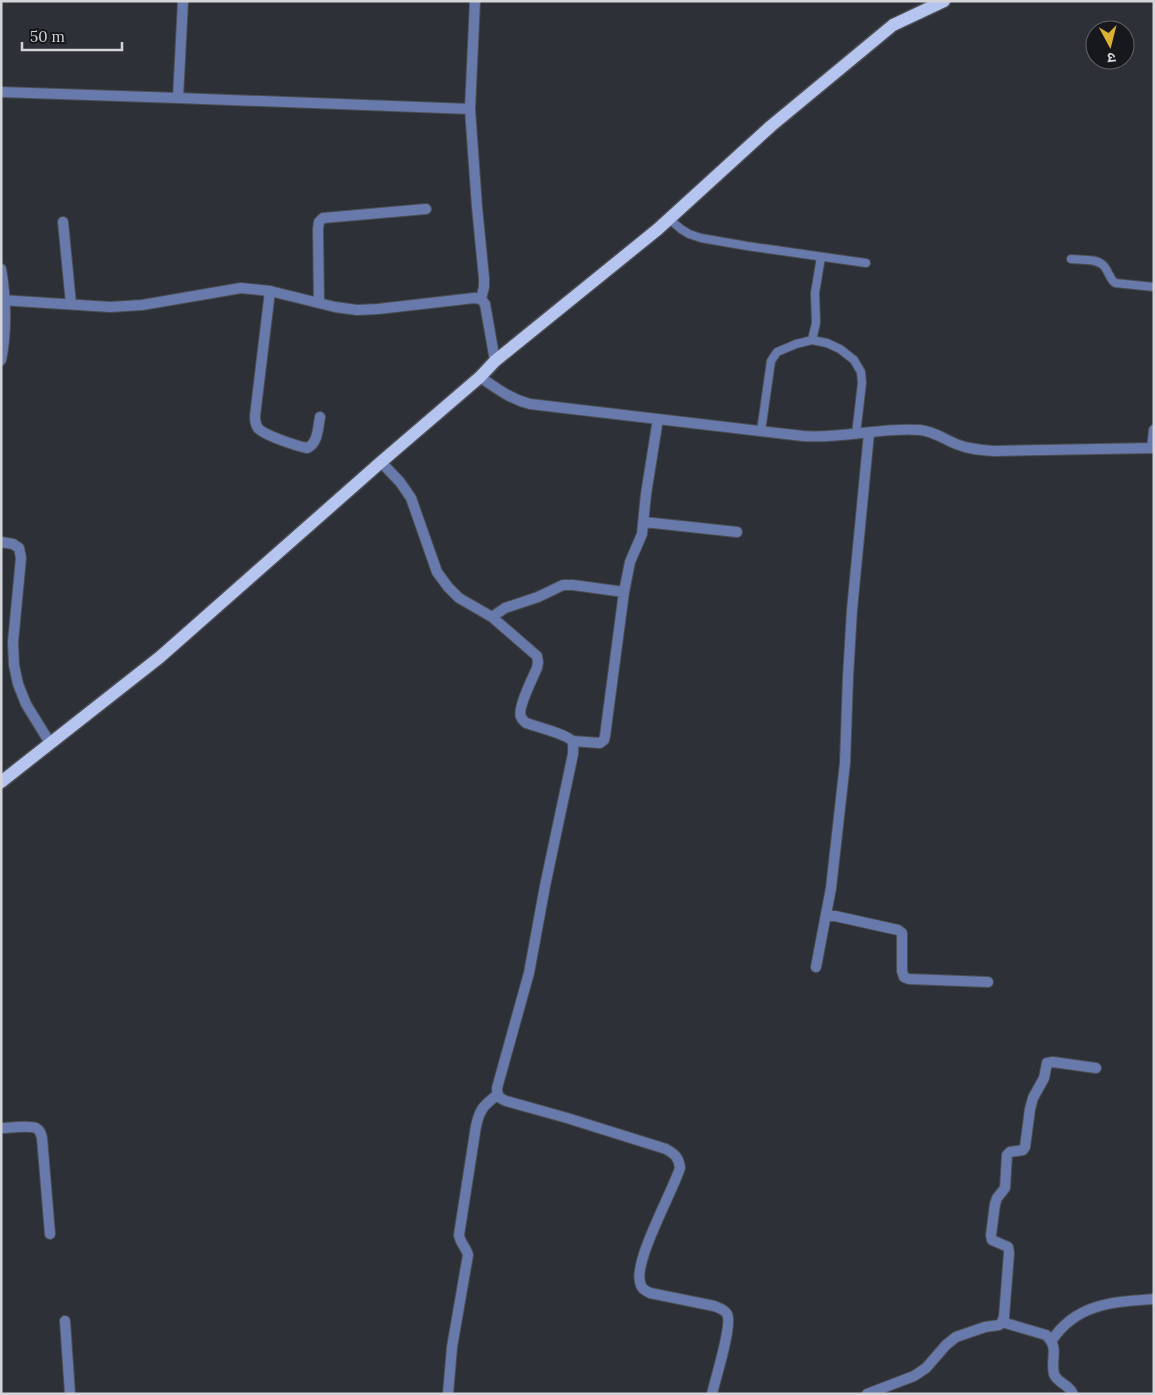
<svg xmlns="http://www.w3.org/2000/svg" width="1155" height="1395" font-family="Lora,'Noto Sans Devanagari',serif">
<rect width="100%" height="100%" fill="#2d3036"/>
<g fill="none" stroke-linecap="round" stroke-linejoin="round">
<defs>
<path id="service" d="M669 219 681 229 689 234 701 238 747 246 866 263
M1071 259C1081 260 1097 258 1104 266 1109 272 1109 278 1115 283L1154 287
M812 340 816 323 815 293 821 257
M761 431 771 361 777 352 796 344 812 340 827 343 840 349 854 360 861 372 862 383 856 434"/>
<path id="minor" d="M475 1 470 109 477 207 484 278V287L481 299
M1 92 178 98 470 109
M178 98 183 1
M63 222 71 304
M1 269C6 297 7 332 1 360
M270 291 255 416C255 420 255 424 258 428 263 435 297 446 307 448 318 444 318 427 320 417
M319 303 318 229 319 222 323 218 426 209
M1152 448 1154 430
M381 462 400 482 411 498 437 572 448 587 459 598 492 617 537 656 538 662 537 668C533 677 517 709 521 717 522 720 524 721 526 723 535 726 568 735 572 741 574 745 573 750 573 754L545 886 529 973 497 1088C497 1096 499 1098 506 1101L567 1118 666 1149C675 1154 679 1158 680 1168 672 1193 634 1260 640 1282 641 1288 644 1290 650 1293L714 1306C719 1308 724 1309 727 1314 733 1324 715 1380 712 1394
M644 522 737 532
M1 542 13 544 19 548 21 558 13 642 14 665 18 684 26 704 50 743
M492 617 505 608 538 597 563 585H573L624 592
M572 741 600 743 604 740 605 736 624 592 630 562 642 534 646 494 658 419
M826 914 898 930 902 933V971L904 977 909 979 988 982
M816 967 831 888 845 763 848 677 852 610 869 433
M1 1128C10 1128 28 1125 36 1128 40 1130 41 1134 42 1138L50 1234
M65 1321 70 1394
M1002 1322 1046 1335C1060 1348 1050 1359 1054 1374 1057 1383 1069 1384 1073 1394
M1052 1340C1077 1303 1113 1302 1154 1299
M448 1394 452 1347 468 1255C466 1247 460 1243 459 1235L476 1126C480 1109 483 1106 497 1095
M867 1394 914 1376 926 1368 946 1345 956 1337 985 1327 999 1325 1002 1322 1004 1317 1009 1253 1008 1247 992 1240 991 1235 995 1204 997 1198 1005 1188 1007 1155 1010 1152 1023 1150 1025 1147 1030 1109 1033 1098 1044 1078 1047 1063 1053 1062 1096 1068"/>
<path id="tertiary" d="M1 300 110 307 142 305 241 288 270 291 335 307 357 310 378 309 474 298 481 299 485 304 495 361
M480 377C496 388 510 399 530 404L803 436C842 439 881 427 920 430 933 431 944 439 956 444 968 449 980 450 994 451L1154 448"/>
<path id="primary" d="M1 782 160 657 381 462 480 377 495 361 658 229 771 126 893 25 944 1"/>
</defs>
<use href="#service" stroke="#4b4e53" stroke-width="10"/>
<use href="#minor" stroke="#4b4e53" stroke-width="12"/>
<use href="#tertiary" stroke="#4b4e53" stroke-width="12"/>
<use href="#primary" stroke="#4b4e53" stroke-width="15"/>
<use href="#service" stroke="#6879ab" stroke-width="8"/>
<use href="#minor" stroke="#6879ab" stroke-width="10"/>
<use href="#tertiary" stroke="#6879ab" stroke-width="10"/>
<use href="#primary" stroke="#b6c5ef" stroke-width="12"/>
</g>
<rect width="1155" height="1395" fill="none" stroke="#d4d5d9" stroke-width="5"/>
<g transform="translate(1110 45) rotate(173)"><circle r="24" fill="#17181b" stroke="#636467"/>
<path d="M0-4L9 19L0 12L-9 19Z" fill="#dcb233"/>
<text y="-8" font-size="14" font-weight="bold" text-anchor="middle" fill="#d4d5d9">उ</text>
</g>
<path d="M22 42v8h100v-8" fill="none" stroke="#d4d5d9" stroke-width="2.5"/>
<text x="30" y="42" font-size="15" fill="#d4d5d9" stroke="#17181b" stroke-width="4" paint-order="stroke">50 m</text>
</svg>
